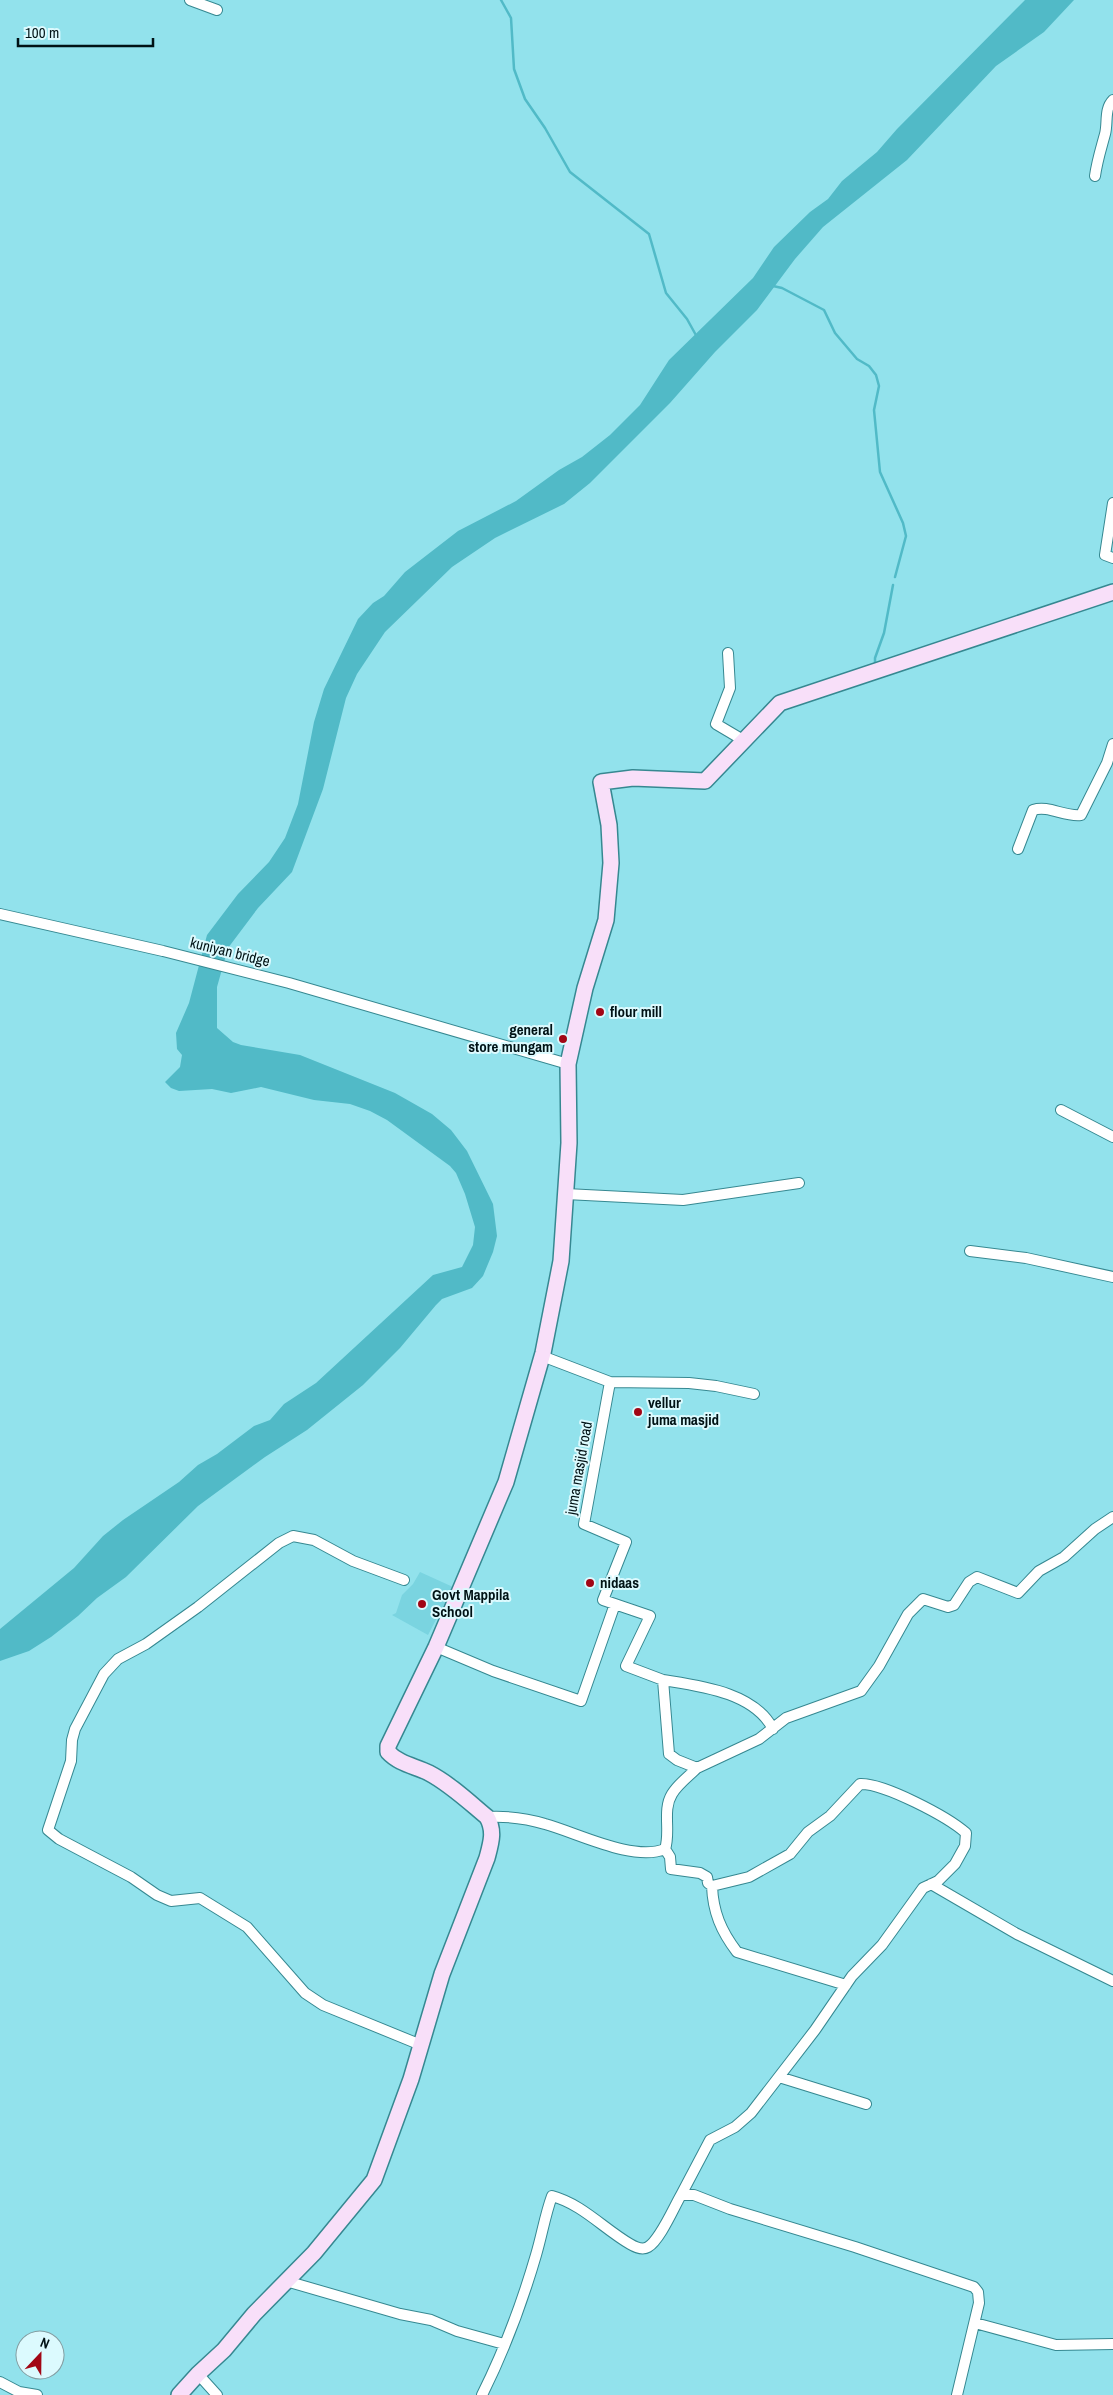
<svg xmlns="http://www.w3.org/2000/svg" width="1113" height="2395" font-family="'Archivo Narrow',sans-serif">
<rect width="100%" height="100%" fill="#92e2ec"/>
<path fill="#7ad4e0" d="M420 1572 453 1587 428 1635 392 1615 396 1613 402 1595 413 1584Z"/>
<path fill="#51bac7" d="M1025 0H1074L1044 32 996 66 907 160 823 227 795 259 757 310 715 352 670 403 590 483 564 504 495 538 452 567 385 632 357 674 346 698 323 789 292 872 258 908 228 948 217 987V1028L233 1042 241 1045 300 1055 395 1093 432 1114 451 1130 467 1151 493 1204 497 1236 493 1252 483 1276 472 1288 442 1299 436 1305 400 1348 363 1385 307 1430 265 1457 198 1506 126 1577 97 1598 78 1616 51 1637 29 1651 0 1661V1629L74 1568 103 1536 123 1520 179 1482 198 1465 217 1454 254 1426 270 1420 284 1404 316 1383 433 1275 462 1267 473 1245 475 1227 465 1194 456 1173 450 1166 387 1120 370 1111 350 1104 314 1100 261 1087 231 1093 212 1089 179 1091 171 1088 165 1082 180 1067 182 1055 177 1049 176 1033 189 1003 207 935 238 894 269 862 285 838 298 804 314 722 324 689 358 619 373 603 384 596 405 572 458 531 516 501 559 470 582 457 610 435 640 405 669 360 753 278 774 247 810 212 828 199 842 181 877 152 897 129Z"/>
<g fill="none" stroke-linecap="round" stroke-linejoin="round">
<path stroke="#51bac7" stroke-width="2.5" d="M501 0 511 18 514 69 525 99 545 128 570 172 649 234 666 293 687 319 697 337
M773 286 782 288 824 310 835 333 857 359 869 366 876 375 879 386 874 410 880 472 903 523 906 536 895 577
M875 665V658L884 633 893 585"/>
<defs>
<path id="street" d="M190 0 217 10
M1095 176C1097 161 1101 149 1105 134 1108 123 1104 109 1113 100
M1113 503 1105 555 1113 558
M728 653 730 688 716 724 743 740
M1018 849 1033 810C1049 805 1064 817 1081 815L1107 763 1113 744
M0 914 163 951 289 983 568 1064
M1061 1110 1113 1137
M566 1194 683 1200 799 1183
M970 1251 1026 1258 1113 1277
M610 1382 689 1383 716 1386 754 1394
M404 1580 353 1561 314 1540 293 1536 279 1543 198 1607 146 1644 118 1659 104 1674 75 1729 72 1740 71 1761 48 1830 59 1839 131 1877 157 1895 171 1901 200 1898 247 1927 305 1993 323 2005 421 2045
M436 1647 493 1671 581 1701 615 1604
M663 1680C700 1686 754 1692 773 1729
M697 1768 759 1739 786 1718 861 1691 879 1666 908 1614 923 1599 948 1607 954 1605 969 1582 977 1577 1018 1593 1039 1571 1064 1557 1095 1529 1113 1517
M487 1817C507 1816 526 1818 545 1824 578 1833 633 1862 665 1849 671 1832 662 1810 672 1794 678 1784 689 1776 697 1768L677 1760 669 1754 663 1680 626 1666 650 1616 603 1600 626 1542 584 1524 610 1382 542 1356
M665 1849 670 1857 671 1869 700 1873 707 1877 708 1883 712 1886 749 1877 790 1854 808 1832 830 1816 860 1784C884 1783 948 1817 966 1833L965 1846 955 1864 938 1881 923 1888 882 1945 852 1976 815 2030 751 2113 735 2127 710 2140 681 2195
M931 1884 1017 1934 1113 1981
M712 1886C713 1912 721 1931 737 1952L846 1985
M779 2077 866 2104
M286 2281 400 2314 431 2320 457 2331 504 2344
M975 2323 1056 2345 1113 2344
M198 2374 217 2395
M0 2382 19 2392 37 2395
M482 2395C504 2351 522 2303 536 2255 542 2235 545 2215 552 2196 582 2204 604 2229 630 2244 635 2247 643 2250 648 2247 660 2240 674 2207 681 2195H694L730 2209 855 2247 974 2287 978 2292 979 2303 957 2395"/>
<path id="secondary" d="M179 2395 198 2374 224 2350 254 2314 314 2253 374 2180 411 2079 442 1974 487 1858C491 1843 495 1831 487 1817 469 1802 450 1784 429 1773 415 1766 399 1764 388 1752V1746L436 1647 506 1482 543 1353 561 1261 569 1143 568 1064 585 988 606 920 611 863 609 825 601 782 633 778 705 781 780 703 1113 592"/>
</defs>
<use href="#street" stroke="#368891" stroke-width="12"/>
<use href="#secondary" stroke="#368891" stroke-width="18"/>
<use href="#street" stroke="#fff" stroke-width="10"/>
<use href="#secondary" stroke="#f8dff9" stroke-width="15"/>
</g>
<g fill="#a20615" stroke="#dcfafe" stroke-width="2">
<circle cx="600" cy="1012" r="5"/>
<circle cx="563" cy="1039" r="5"/>
<circle cx="638" cy="1412" r="5"/>
<circle cx="590" cy="1583" r="5"/>
<circle cx="422" cy="1604" r="5"/>
</g>
<g text-anchor="middle" stroke-width="4" stroke-linejoin="round" paint-order="stroke">
<g font-size="15" fill="#001215" stroke="#dcfafe">
<text transform="translate(230 952) rotate(14)" y="5">kuniyan bridge</text>
<text transform="translate(579 1468) rotate(-80)" y="5">juma masjid road</text>
</g>
<g font-size="15" font-weight="bold" fill="#001215" stroke="#dcfafe" text-anchor="start">
<text x="610" y="1017">flour mill</text>
<text x="553" y="1035" text-anchor="end">general<tspan x="553" dy="17">store mungam</tspan></text>
<text x="648" y="1408">vellur<tspan x="648" dy="17">juma masjid</tspan></text>
<text x="600" y="1588">nidaas</text>
<text x="432" y="1600">Govt Mappila<tspan x="432" dy="17">School</tspan></text>
</g>
</g>
<g transform="translate(40 2355) rotate(22)"><circle r="24" fill="#dcfafe" stroke="#849da1"/>
<path d="M0-4L9 19L0 12L-9 19Z" fill="#a20615"/>
<text y="-8" font-size="14" font-weight="bold" text-anchor="middle" fill="#001215">N</text>
</g>
<path d="M18 38v8h135v-8" fill="none" stroke="#001215" stroke-width="2.5"/>
<text x="25" y="38" font-size="15" fill="#001215" stroke="#dcfafe" stroke-width="4" paint-order="stroke">100 m</text>
</svg>
